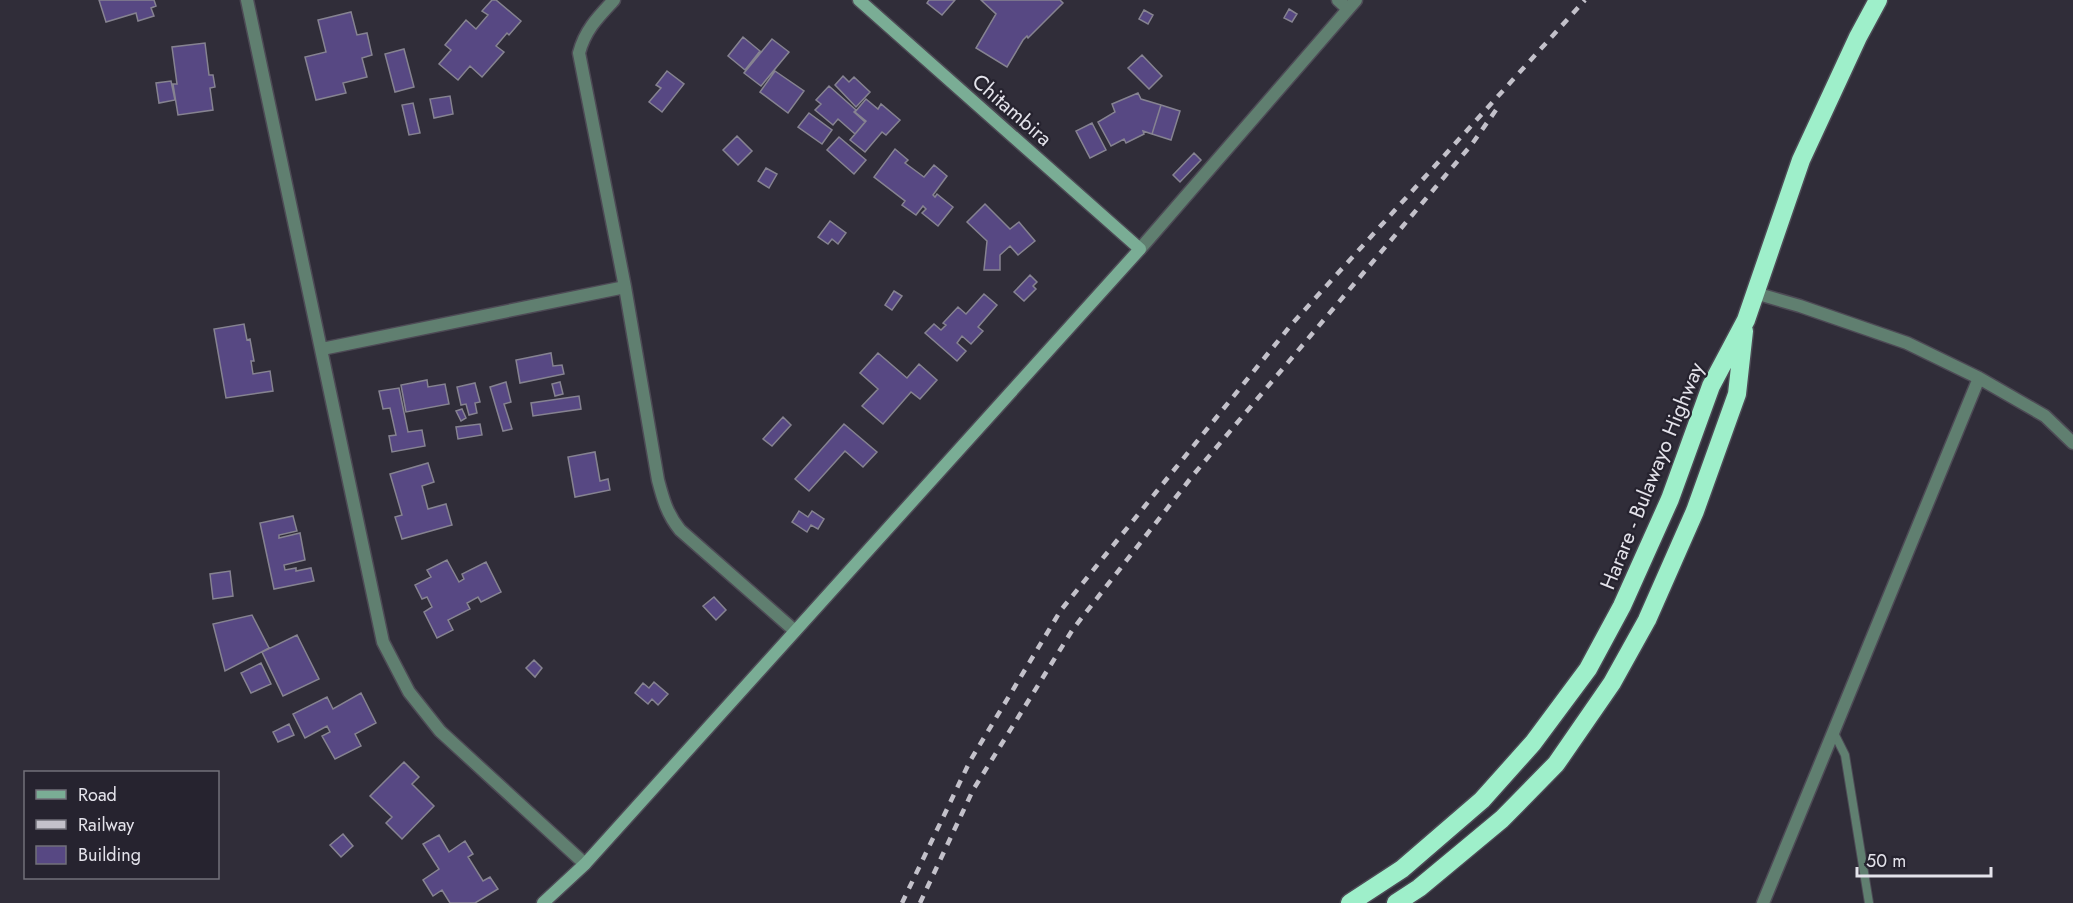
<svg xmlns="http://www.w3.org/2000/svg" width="2073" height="903" font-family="Jost,sans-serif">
<rect width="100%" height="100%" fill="#302d39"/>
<path fill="#574883" stroke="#868391" stroke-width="1.5" d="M99 0H154L156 6 151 8 154 16 138 21 136 13 106 22Z
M492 0H496L521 21 509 35 507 33 496 46 504 52 482 77 470 66 458 80 439 64 451 50 445 45 466 20 476 29 488 15 482 11Z
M929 0H955L942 15 927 3Z
M981 0H1060L1063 3 1028 38 1027 36 1023 40 1007 67 976 48 996 14Z
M1289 9 1297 14 1292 22 1284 18Z
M1144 10 1153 15 1148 24 1139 19Z
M351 12 357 35 367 33 372 55 362 58 367 77 343 83 346 93 316 100 305 57 326 52 318 20Z
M743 37 760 51 745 70 728 56Z
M772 39 789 52 761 86 744 73Z
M205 43 209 75H213L215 87 210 88 213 110 178 115 173 84H177L172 47Z
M404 49 414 87 395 92 385 54Z
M1142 55 1162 76 1149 89 1128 68Z
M667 71 684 84 662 112 649 102 661 88 656 85Z
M775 71 804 91 788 113 760 92Z
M843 76 849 82 854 77 870 92 856 107 835 85Z
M171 81 175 100 159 103 156 83Z
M829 86 856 110 854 112 865 122 855 134 838 119 833 125 815 110 821 104 816 100Z
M1138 93 1141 99 1161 105 1152 134 1143 131 1144 134 1126 143 1124 139 1111 146 1098 122 1115 112 1112 104Z
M450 96 453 114 434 118 430 99Z
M866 99 878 109 881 104 900 120 886 135 882 132 865 152 850 140 866 121 855 112Z
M413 103 420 133 409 135 402 105Z
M1161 105 1180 111 1171 140 1152 134Z
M809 113 832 130 822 144 798 127Z
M1092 123 1106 150 1090 158 1076 131Z
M737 136 752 151 738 165 723 150Z
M839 137 866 160 854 174 827 150Z
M895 149 908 160 905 163 924 177 934 165 947 176 933 195 935 197 937 194 953 207 938 226 922 213 926 209 923 206 916 215 902 205 905 201 874 177Z
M1194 153 1201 160 1180 182 1173 175Z
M766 168 777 174 769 188 758 181Z
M985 204 1010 229 1019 222 1035 241 1018 255 1010 246 1000 255V270H984L987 241 967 222Z
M830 221 846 233 838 244 832 239 828 244 818 237Z
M1030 275 1037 282 1033 286 1036 289 1024 301 1014 292Z
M894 291 902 296 892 310 885 305Z
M984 294 997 305 978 327 983 331 971 344 962 336 957 343 966 351 957 361 925 333 934 324 941 330 946 325 943 323 958 307 966 314Z
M244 324 247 340 250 339 254 361H251L253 374 270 371 273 391 226 398 214 329Z
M551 353 553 366 562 365 564 374 520 383 516 360Z
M878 353 907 378 919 364 937 380 920 399 911 392 883 424 862 406 878 389 860 373Z
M427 380 428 387 445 384 449 404 406 412 401 385Z
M506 382 511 402 504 404 512 429 503 431 490 387Z
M560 382 563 394 555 396 552 384Z
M475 383 480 402 475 403 477 413 469 415 466 404 461 405 457 387Z
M399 388 408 432 422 430 425 446 392 452 389 436 396 435 390 408 383 409 379 391Z
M579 396 581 409 533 416 531 403Z
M462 409 466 418 461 421 456 411Z
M783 417 791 425 772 446 763 439Z
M480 424 482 435 458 439 456 427Z
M844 424 877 452 863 467 845 451 809 491 795 479Z
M595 452 600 481 608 479 610 490 575 497 568 457Z
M428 463 434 482 422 486 428 509 446 504 452 525 402 539 395 517 402 515 390 474Z
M799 511 808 517 812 511 824 519 818 529 811 525 807 532 792 522Z
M293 516 297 531 279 535V538L300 533 305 560 284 565 285 570 296 568V571L311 568 314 581 274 589 260 523Z
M447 560 459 582 464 579 462 574 486 562 501 592 481 602 478 597 467 603 470 609 448 620 453 630 437 638 424 612 432 607 427 597 422 599 415 585 431 577 427 570Z
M230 571 233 596 213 599 210 574Z
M714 597 726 610 716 620 703 606Z
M252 615 269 648 225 671 213 624Z
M297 635 319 679 283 696 262 652Z
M534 660 542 668 535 677 526 668Z
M261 663 271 684 251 693 241 673Z
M654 682 668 694 658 705 652 699 648 704 635 693 643 683 649 688Z
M361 693 376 723 355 734 361 746 335 759 322 736 330 732 327 726 305 738 293 714 327 697 333 709Z
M289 724 294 735 278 742 273 732Z
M404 762 419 777 412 784 434 806 402 839 386 823 392 817 370 796Z
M343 834 353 846 341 857 330 845Z
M439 835 449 852 465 841 473 854 468 857 483 881 490 877 498 889 475 903H450L442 890 433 896 423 880 439 869 423 844Z"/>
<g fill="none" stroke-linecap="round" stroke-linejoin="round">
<defs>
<path id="lane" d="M1833 731 1845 755 1869 903"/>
<path id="street" d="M247 0 383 642 409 692 440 731 585 864
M614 0C598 17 585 30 579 53L625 287 658 480C663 499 667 514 680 530L795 631
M1338 0 1348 9
M1140 249 1356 0
M1755 293 1800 306 1907 343 1979 378 1763 903
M322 349 625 287
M1979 378 2045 416 2073 443"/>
<path id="secondary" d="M543 903 585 864 1140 249 859 0"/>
<path id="highway" d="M1350 903 1402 869 1482 800 1533 743 1588 669 1622 606 1670 499 1711 386 1746 320 1801 160 1858 37 1878 0
M1396 903 1419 888 1502 819 1556 764 1612 683 1647 620 1695 511 1737 394 1744 331"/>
</defs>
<use href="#lane" stroke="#4d4a55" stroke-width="10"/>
<use href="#street" stroke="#4d4a55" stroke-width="15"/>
<use href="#secondary" stroke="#4d4a55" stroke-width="15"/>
<use href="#highway" stroke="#4d4a55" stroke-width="21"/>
<use href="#lane" stroke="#607f70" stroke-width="8"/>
<use href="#street" stroke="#607f70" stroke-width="12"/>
<use href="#secondary" stroke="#7aad95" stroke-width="12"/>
<use href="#highway" stroke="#9eefca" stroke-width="18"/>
<path stroke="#c3c1ca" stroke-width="4.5" stroke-dasharray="8 8" stroke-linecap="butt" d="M902 903 970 761 1061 610 1291 325 1585 0
M920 903 973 790 1073 629 1194 474 1472 144 1496 110"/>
</g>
<g text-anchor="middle" stroke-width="4.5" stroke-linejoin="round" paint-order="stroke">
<g font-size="21" fill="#e4e3eb" stroke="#26232f">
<text transform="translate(1012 110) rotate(41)" y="7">Chitambira</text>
<text transform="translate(1652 476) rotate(-68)" y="7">Harare - Bulawayo Highway</text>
</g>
</g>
<rect x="24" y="771" width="195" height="108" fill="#26232f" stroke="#72707a" stroke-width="1.5"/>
<rect x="36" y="790" width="30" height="9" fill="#7aad95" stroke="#72707a" stroke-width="1.5"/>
<text x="78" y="801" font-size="18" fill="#e4e3eb">Road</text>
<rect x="36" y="820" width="30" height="9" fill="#c3c1ca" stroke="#72707a" stroke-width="1.5"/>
<text x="78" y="831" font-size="18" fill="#e4e3eb">Railway</text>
<rect x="36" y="846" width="30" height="18" fill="#574883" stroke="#72707a" stroke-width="1.5"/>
<text x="78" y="861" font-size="18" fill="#e4e3eb">Building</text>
<path d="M1857 867v9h134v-9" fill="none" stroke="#e4e3eb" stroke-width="3"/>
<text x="1866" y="867" font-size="18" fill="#e4e3eb" stroke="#26232f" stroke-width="4.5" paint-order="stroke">50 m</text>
</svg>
